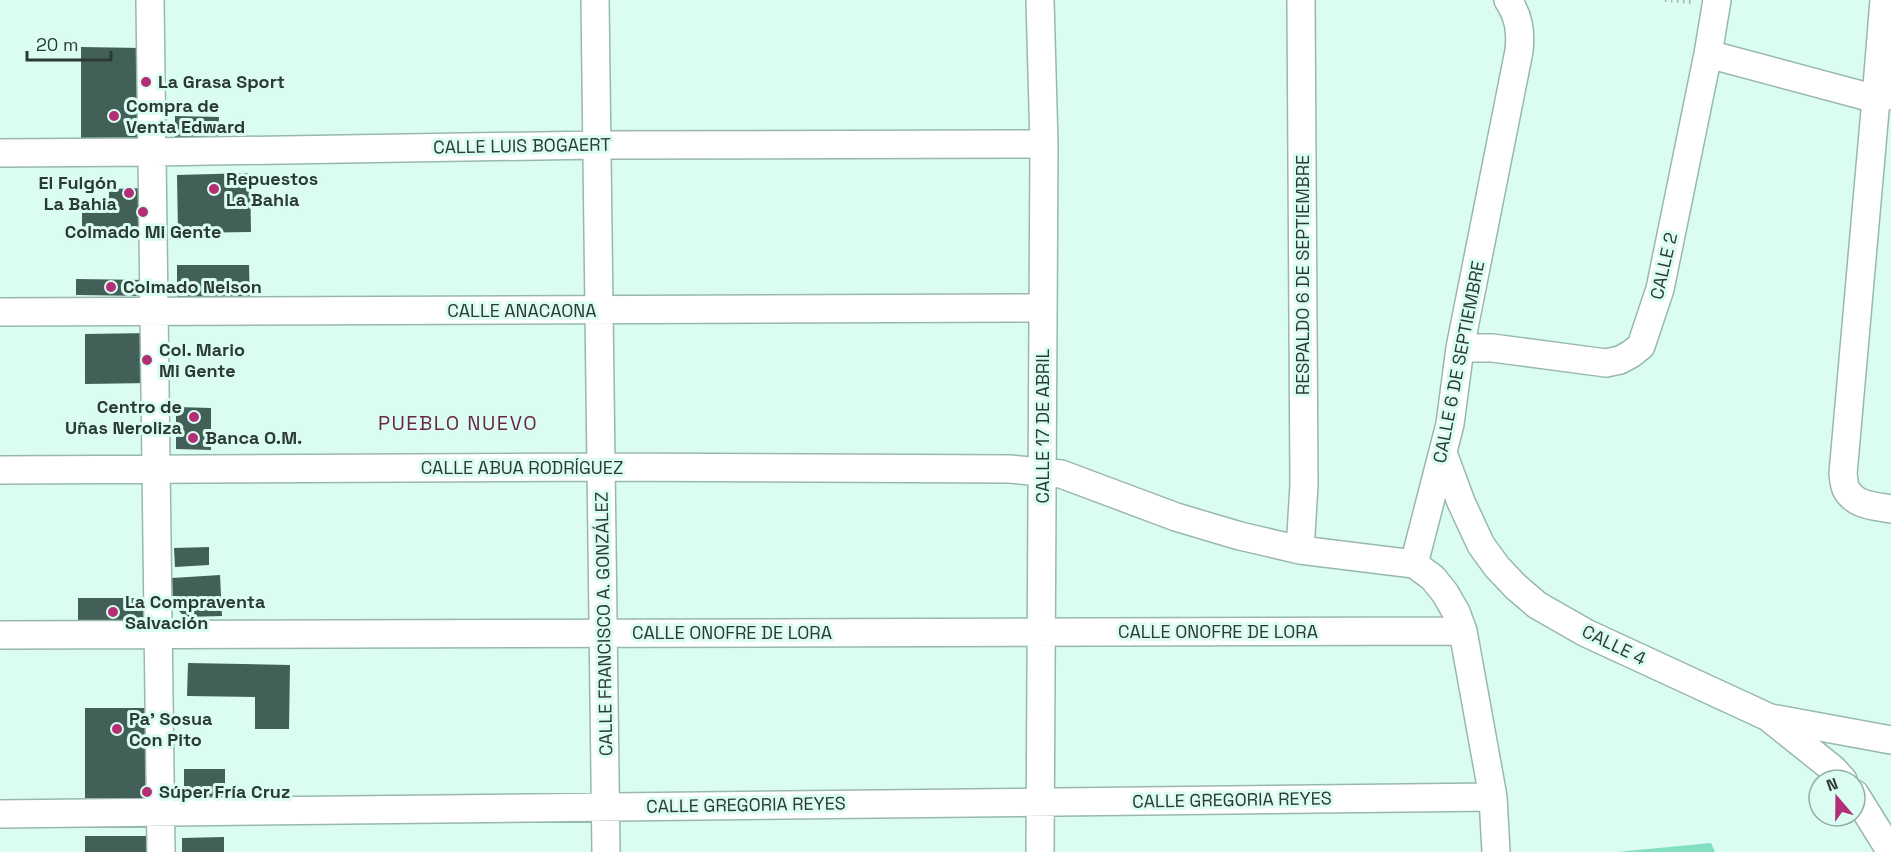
<svg xmlns="http://www.w3.org/2000/svg" width="1891" height="852" font-family="'Space Grotesk',sans-serif">
<rect width="100%" height="100%" fill="#dafcf1"/>
<path fill="#81dec3" d="M1711 843 1715 852H1617Z"/>
<path fill="#426057" d="M81 47 142 48 141 141 81 142Z
M175 116 219 117 218 145 175 144Z
M250 173 251 232 178 233 177 175Z
M149 188V237L82 238V207L109 206V189Z
M177 265H249L250 306H177Z
M76 279 146 280V296L76 295Z
M150 333V383L85 384V334Z
M176 407 211 408V450L176 449Z
M209 547V565L175 567 174 548Z
M220 575 222 616 185 617 173 605 172 578Z
M78 598H148V625L78 633Z
M188 663 290 665 289 729H255V697L187 696Z
M85 708H149L157 791 146 801H85Z
M184 769H225V800H184Z
M85 836H149V852H85Z
M224 837V852H182V838Z"/>
<g fill="none" stroke-linecap="round" stroke-linejoin="round">
<defs>
<path id="street" d="M150 0 161 852
M595 0 606 852
M1708 54 1876 99 1884 0
M1891 95 1876 99 1843 474C1844 479 1844 485 1846 489 1855 506 1875 506 1891 509
M0 153 152 152 597 145 1044 144
M0 312 1043 308
M1460 348H1492L1606 363 1620 360 1631 354 1641 346 1660 289 1708 54 1717 0
M1443 453 1461 502 1481 545 1497 567 1516 587 1537 605 1586 633 1768 717 1833 769 1843 780
M0 470 602 467 1010 469 1061 474 1176 517 1240 536 1300 550 1414 564 1433 578 1445 593 1456 612 1463 631 1493 797 1496 852
M1300 550 1304 485 1301 0
M1414 564 1450 424 1460 348 1519 51C1521 31 1519 17 1508 0
M0 635 1463 631
M1771 718 1891 740
M1855 794 1891 852
M0 814 1493 797
M1040 852 1044 144 1040 0"/>
</defs>
<use href="#street" stroke="#98b8ae" stroke-width="30"/>
<path stroke="#9db8af" stroke-width="4" stroke-dasharray="1.5 4.5" stroke-linecap="butt" d="M1665 0 1691 2"/>
<use href="#street" stroke="#fff" stroke-width="27"/>
</g>
<g fill="#b32e74" stroke="#dafcf1" stroke-width="2">
<circle cx="146" cy="82" r="6"/>
<circle cx="114" cy="116" r="6"/>
<circle cx="214" cy="189" r="6"/>
<circle cx="129" cy="193" r="6"/>
<circle cx="143" cy="212" r="6"/>
<circle cx="111" cy="287" r="6"/>
<circle cx="147" cy="360" r="6"/>
<circle cx="194" cy="417" r="6"/>
<circle cx="193" cy="438" r="6"/>
<circle cx="113" cy="612" r="6"/>
<circle cx="117" cy="729" r="6"/>
<circle cx="147" cy="792" r="6"/>
</g>
<g text-anchor="middle" stroke-width="6" stroke-linejoin="round" paint-order="stroke">
<g font-size="18" font-weight="bold" fill="#2c3a36" stroke="#dafcf1" text-anchor="start">
<text x="158" y="88">La Grasa Sport</text>
<text x="126" y="112">Compra de<tspan x="126" dy="21">Venta Edward</tspan></text>
<text x="226" y="185">Repuestos<tspan x="226" dy="21">La Bahia</tspan></text>
<text x="117" y="189" text-anchor="end">El Fulgón<tspan x="117" dy="21">La Bahia</tspan></text>
<text x="143" y="238" text-anchor="middle">Colmado Mi Gente</text>
<text x="123" y="293">Colmado Nelson</text>
<text x="159" y="356">Col. Mario<tspan x="159" dy="21">Mi Gente</tspan></text>
<text x="182" y="413" text-anchor="end">Centro de<tspan x="182" dy="21">Uñas Neroliza</tspan></text>
<text x="205" y="444">Banca O.M.</text>
<text x="125" y="608">La Compraventa<tspan x="125" dy="21">Salvación</tspan></text>
<text x="129" y="725">Pa' Sosua<tspan x="129" dy="21">Con Pito</tspan></text>
<text x="159" y="798">Súper Fría Cruz</text>
</g>
<g font-size="18" fill="#2c3a36" stroke="#dafcf1">
<text transform="translate(522 146) rotate(-1)" y="6">CALLE LUIS BOGAERT</text>
<text transform="translate(1664 266) rotate(-77)" y="6">CALLE 2</text>
<text transform="translate(1303 275) rotate(-90)" y="6">RESPALDO 6 DE SEPTIEMBRE</text>
<text x="522" y="317">CALLE ANACAONA</text>
<text transform="translate(1459 362) rotate(-79)" y="6">CALLE 6 DE SEPTIEMBRE</text>
<text transform="translate(1043 426) rotate(-90)" y="6">CALLE 17 DE ABRIL</text>
<text x="522" y="474">CALLE ABUA RODRÍGUEZ</text>
<text transform="translate(604 624) rotate(-91)" y="6">CALLE FRANCISCO A. GONZÁLEZ</text>
<text x="1218" y="638">CALLE ONOFRE DE LORA</text>
<text x="732" y="639">CALLE ONOFRE DE LORA</text>
<text transform="translate(1614 645) rotate(26)" y="6">CALLE 4</text>
<text transform="translate(1232 800) rotate(-1)" y="6">CALLE GREGORIA REYES</text>
<text transform="translate(746 805) rotate(-1)" y="6">CALLE GREGORIA REYES</text>
</g>
<g font-size="20" letter-spacing="1.5" fill="#682746" stroke="#dafcf1">
<text x="458" y="430">PUEBLO NUEVO</text>
</g>
</g>
<g transform="translate(1837 798) rotate(340)"><circle r="28" fill="#dafcf1" stroke="#94aea6" stroke-width="1.5"/>
<path d="M0-4.5L10 22L0 15L-10 22Z" fill="#b32e74"/>
<text y="-9" font-size="16" font-weight="bold" text-anchor="middle" fill="#2c3a36">N</text>
</g>
<path d="M27 51v9h84v-9" fill="none" stroke="#2c3a36" stroke-width="3"/>
<text x="36" y="51" font-size="18" fill="#2c3a36" stroke="#dafcf1" stroke-width="4.5" paint-order="stroke">20 m</text>
</svg>
